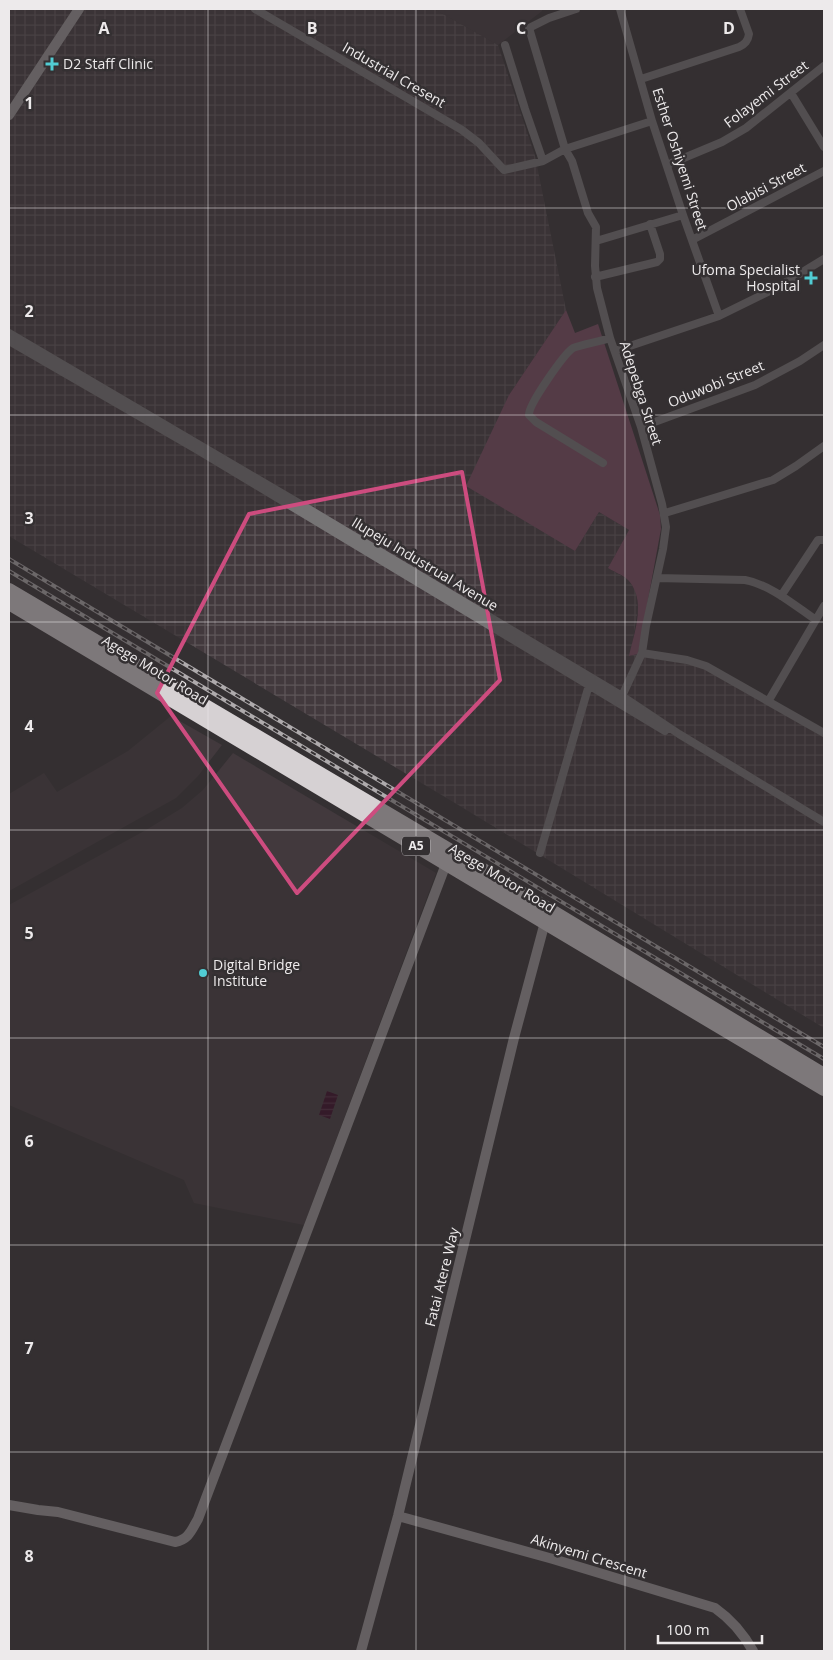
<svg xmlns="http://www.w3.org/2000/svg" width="833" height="1660" font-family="'Open Sans',sans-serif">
<defs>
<pattern id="industrial-grid" width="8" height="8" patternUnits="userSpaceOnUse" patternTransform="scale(1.25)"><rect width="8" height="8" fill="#42393d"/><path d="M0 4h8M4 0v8" fill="none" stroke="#5e5659"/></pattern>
<pattern id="water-rules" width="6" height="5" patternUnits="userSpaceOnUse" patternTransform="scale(1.25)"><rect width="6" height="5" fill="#34021f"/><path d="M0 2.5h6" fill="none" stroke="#522740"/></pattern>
</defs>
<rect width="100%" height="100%" fill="#343032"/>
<path fill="#42393d" d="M434 9H542V11L498 45Z
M171 716 222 745 198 776 176 798 9 891V794L44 773 57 792 128 751Z
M233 753 436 873 304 1225 194 1203 184 1180 9 1105V905L146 830 182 808 203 790Z"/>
<path fill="url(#industrial-grid)" d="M9 9H434L498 45 535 156 566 310 509 395 575 551 599 512 629 530 608 568 627 579 636 590 638 610 630 656 638 654 648 658 710 667 824 734V1028L460 806 9 536Z"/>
<path fill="#7b4961" d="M566 310 575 333 598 324 660 515 661 529 638 654 629 656C634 633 647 600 628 580 623 575 614 572 608 568L629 530 599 512 575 551 466 486 509 395Z"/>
<path fill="url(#water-rules)" d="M327 1091 338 1095 330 1119 319 1115Z"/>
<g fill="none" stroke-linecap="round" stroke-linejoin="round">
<path stroke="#767475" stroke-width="8" d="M255 9 462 130 479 143 504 170 543 161 565 149 572 161 588 213 596 227 595 266 597 288 610 338 641 427 662 504 666 527 663 549 646 626 642 653 622 696
M576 9 549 18 529 28 565 149 652 121
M620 9 652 121 683 215 719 316
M505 45 525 109 543 161
M641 79 739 47C745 44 748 41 749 34L740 9
M791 93 824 147
M667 165 722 142 746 128 824 66
M692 240 824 171
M596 241 683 215
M595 277 657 262 660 259V254L650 224
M9 333 307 508 622 696 679 734 824 822
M9 341 196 449 665 731
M615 351 719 316 778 287 824 259
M641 427 755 385 800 361 824 345
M603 463 536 422 529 415C528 405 564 354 573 348 579 345 602 341 610 338
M665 513 773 480 796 466 824 446
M657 578 745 580C771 585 794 605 816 620
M781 596 818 540H824
M642 653 687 660 706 666 824 733
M769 700 824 606
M540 853 589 685"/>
<path stroke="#9d9a9b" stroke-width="10" d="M9 115 79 9
M9 1505 38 1510 58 1512 175 1542C189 1539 191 1531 198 1519L446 864
M398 1516 553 1559 715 1608C732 1620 743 1633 753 1651
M361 1651 398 1516 514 1038 545 922 548 918"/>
<path stroke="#d6d1d3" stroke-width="14" d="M9 590 500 880 824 1075
M9 603 824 1089"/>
<defs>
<path id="rail" d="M9 559 824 1047
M9 571 824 1059"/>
</defs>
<use href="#rail" stroke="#aeaaac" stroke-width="4"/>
<use href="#rail" stroke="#343032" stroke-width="2" stroke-dasharray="5.5" stroke-linecap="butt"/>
</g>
<path d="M0 0H833V1660H0ZM462 472 500 680 297 893 157 693 249 514Z" fill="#343032" fill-opacity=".55" fill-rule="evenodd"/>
<path fill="none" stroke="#cd4c7f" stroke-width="4" stroke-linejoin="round" d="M462 472 500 680 297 893 157 693 249 514Z"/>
<path fill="none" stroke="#edeaeb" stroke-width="1" stroke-opacity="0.55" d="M208 9V1651M416 9V1651M625 9V1651M9 208H824M9 415H824M9 622H824M9 830H824M9 1038H824M9 1245H824M9 1452H824"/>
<g fill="#51ccd3" stroke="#343032" stroke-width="2">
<path d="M49.5 56.5h5v5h5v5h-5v5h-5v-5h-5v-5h5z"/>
<path d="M808.5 270.5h5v5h5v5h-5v5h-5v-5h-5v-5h5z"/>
<circle cx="203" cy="973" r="5"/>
</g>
<g text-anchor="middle" stroke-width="5" stroke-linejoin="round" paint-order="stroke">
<rect fill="#343032" stroke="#b6b2b4" stroke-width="1" x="402" y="836.5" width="28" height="19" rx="4"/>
<g font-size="12" font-weight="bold" fill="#edeaeb">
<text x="416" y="850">A5</text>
</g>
<g font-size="14" fill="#edeaeb" stroke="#343032" text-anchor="start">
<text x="63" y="69">D2 Staff Clinic</text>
<text x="800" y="275" text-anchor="end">Ufoma Specialist<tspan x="800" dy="16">Hospital</tspan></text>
<text x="213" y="970">Digital Bridge<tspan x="213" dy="16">Institute</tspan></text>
</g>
<g font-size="14" fill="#edeaeb" stroke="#343032">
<text transform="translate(394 75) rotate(30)" y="5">Industrial Cresent</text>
<text transform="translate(766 94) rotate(-37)" y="5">Folayemi Street</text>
<text transform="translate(680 159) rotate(72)" y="5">Esther Oshiyemi Street</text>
<text transform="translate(766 187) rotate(-28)" y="5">Olabisi Street</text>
<text transform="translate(716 384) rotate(-22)" y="5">Oduwobi Street</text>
<text transform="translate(641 393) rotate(72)" y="5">Adepebga Street</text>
<text transform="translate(425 564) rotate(31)" y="5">Ilupeju Industrual Avenue</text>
<text transform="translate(155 670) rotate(31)" y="5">Agege Motor Road</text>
<text transform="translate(502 878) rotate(31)" y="5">Agege Motor Road</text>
<text transform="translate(442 1277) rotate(-76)" y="5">Fatai Atere Way</text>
<text transform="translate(589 1556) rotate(17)" y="5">Akinyemi Crescent</text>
</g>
</g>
<g font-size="16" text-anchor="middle" font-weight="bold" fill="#edeaeb" stroke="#343032" stroke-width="5" stroke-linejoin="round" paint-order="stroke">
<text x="104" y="34">A</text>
<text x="312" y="34">B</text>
<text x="521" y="34">C</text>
<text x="729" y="34">D</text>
<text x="29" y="109">1</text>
<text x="29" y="317">2</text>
<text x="29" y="524">3</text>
<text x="29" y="732">4</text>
<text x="29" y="939">5</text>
<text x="29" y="1147">6</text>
<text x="29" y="1354">7</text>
<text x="29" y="1562">8</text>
</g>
<rect width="833" height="1660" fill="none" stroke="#edeaeb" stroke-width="20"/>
<path d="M658 1635v8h104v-8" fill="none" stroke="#edeaeb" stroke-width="2.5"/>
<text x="666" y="1635" font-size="15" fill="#edeaeb" stroke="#343032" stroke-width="4" paint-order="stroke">100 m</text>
</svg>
